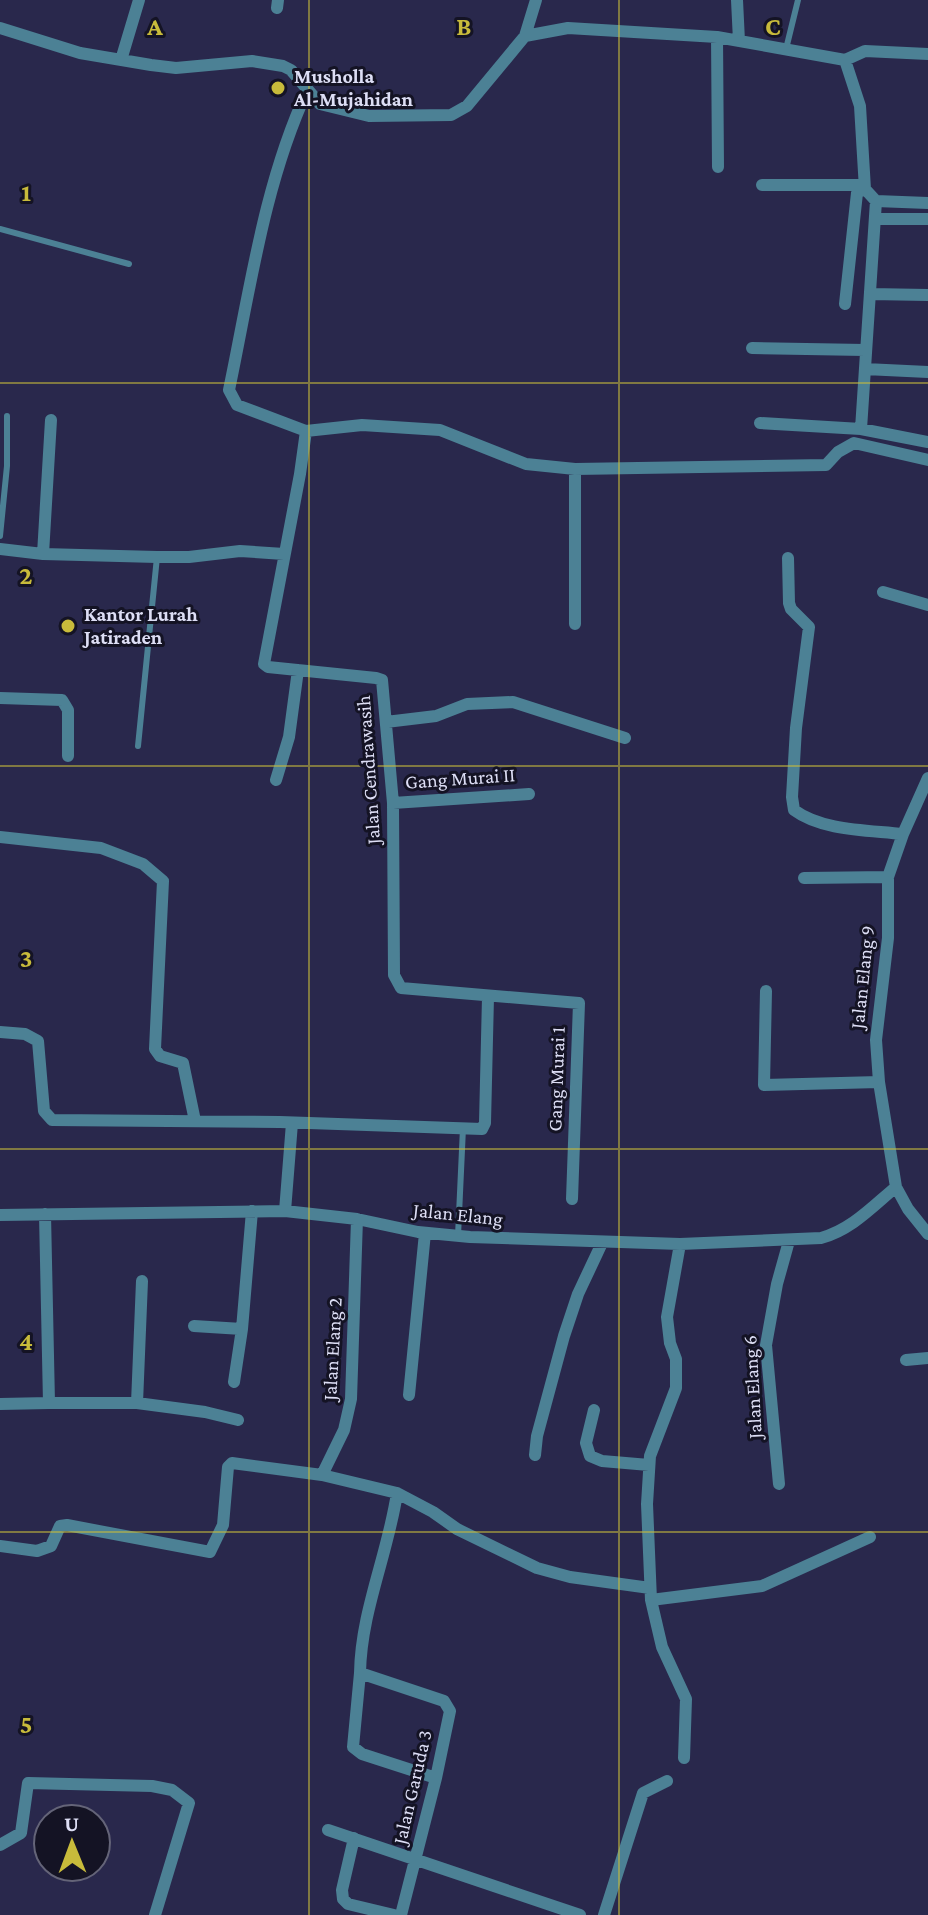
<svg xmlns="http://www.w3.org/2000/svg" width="928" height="1915" font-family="'Crimson Pro',serif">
<rect width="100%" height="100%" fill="#29284c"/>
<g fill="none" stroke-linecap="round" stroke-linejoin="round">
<path stroke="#4c8195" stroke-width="6" d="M786 49 798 0
M0 229 129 264
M0 536 7 466V416
M138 746 157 557
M458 1236 463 1128"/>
<path stroke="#4c8195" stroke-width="12" d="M737 0 739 41
M277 8 278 0
M0 28 80 53 151 65 176 68 252 61 283 66 291 70 320 104 369 116 451 115 467 106 525 36 568 28 717 37 845 60 860 106 865 189 876 201 928 203
M525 36 536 0
M717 37 718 167
M121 60 139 0
M845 60 865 51 928 54
M307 91C264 184 250 290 229 390L237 405 306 431 362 425 440 430 526 464 575 469 826 465 838 452 854 443 928 460
M762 185H864
M875 219H928
M870 294 928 295
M845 304 857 193 865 189
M752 348 865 350
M865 369 928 372
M760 423 861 429 928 442
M861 429 876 201
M306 431 300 474 264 664 268 667 376 678 382 680 393 803 394 975 401 988 579 1003 572 1199
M0 549 43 554 157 557H189L240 551 284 554
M43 554 51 420
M788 558 789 603 791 609 809 627 796 728 792 797 794 810C822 831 869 830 903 834
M883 592 928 605
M575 624V469
M0 698 62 700 68 710V756
M386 722 436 716 467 704 513 702 625 738
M928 778 903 834 888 877V938L876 1040 879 1082 896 1187 908 1209 928 1234
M276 780 289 737 298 670
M393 803 529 794
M0 837 101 848 143 864 163 881 155 1049 160 1056 183 1063 195 1121
M804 878 888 877
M766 991 764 1085 879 1082
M0 1032 25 1034 38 1041 44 1111 52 1120 280 1122 482 1129 485 1123 488 997
M285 1211 292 1123
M45 1214 49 1403H137L205 1412 238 1420
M0 1215 285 1211 357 1219 418 1232 470 1237 680 1244 821 1238C851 1230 872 1207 896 1187
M680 1244 667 1317 670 1343 676 1359V1388L650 1456 647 1504 651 1600 662 1647 686 1699 684 1758
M194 1326 242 1329
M906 1360 928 1358
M234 1382 242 1329 252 1211
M409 1395 425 1233
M137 1403 142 1281
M0 1404 49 1403
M594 1410 586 1443 590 1456 602 1461 649 1465
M535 1455 537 1436 564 1336 578 1294 602 1243
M322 1475 344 1430 351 1399 357 1219
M779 1484 766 1345 777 1284 789 1241
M397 1493C388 1554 361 1611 360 1673L444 1701 450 1711 436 1778 401 1915
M0 1546 37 1551 51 1546 60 1526 67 1525 210 1552 223 1525 228 1467 232 1463 322 1475 397 1493 433 1512 457 1529 537 1568 570 1577 650 1588
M651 1600 762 1586 870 1537
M360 1673 353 1747 362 1754 436 1778
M328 1830 580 1915
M354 1838 342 1890 343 1899 348 1904 394 1915
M0 1845 21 1833 28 1783 152 1786 172 1790 189 1803 155 1915
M604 1915 643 1793 667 1781"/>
</g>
<path fill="none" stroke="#c8bb3b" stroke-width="2" stroke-opacity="0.55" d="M309 0V1915M619 0V1915M0 383H928M0 766H928M0 1149H928M0 1532H928"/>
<g fill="#c8bb3b" stroke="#141324" stroke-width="3">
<circle cx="278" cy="88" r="8"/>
<circle cx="68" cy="626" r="8"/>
</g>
<g text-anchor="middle" stroke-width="6" stroke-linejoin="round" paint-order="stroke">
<g font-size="20" font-weight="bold" fill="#dddef5" stroke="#141324" text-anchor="start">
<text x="294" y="83">Musholla<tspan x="294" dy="23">Al-Mujahidan</tspan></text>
<text x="84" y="621">Kantor Lurah<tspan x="84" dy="23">Jatiraden</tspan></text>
</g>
<g font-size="20" fill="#dddef5" stroke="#141324">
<text transform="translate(368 770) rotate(-94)" y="7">Jalan Cendrawasih</text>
<text transform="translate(460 778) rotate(-4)" y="7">Gang Murai II</text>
<text transform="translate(862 977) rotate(-84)" y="7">Jalan Elang 9</text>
<text transform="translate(556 1079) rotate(-88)" y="7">Gang Murai 1</text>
<text transform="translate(458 1214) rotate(6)" y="7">Jalan Elang</text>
<text transform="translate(332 1349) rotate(-87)" y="7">Jalan Elang 2</text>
<text transform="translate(752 1387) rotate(-93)" y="7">Jalan Elang 6</text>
<text transform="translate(412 1787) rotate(-77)" y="7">Jalan Garuda 3</text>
</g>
</g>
<g font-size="26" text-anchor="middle" font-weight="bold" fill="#c8bb3b" stroke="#141324" stroke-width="6" stroke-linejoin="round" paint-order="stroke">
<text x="155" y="35">A</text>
<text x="464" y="35">B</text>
<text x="773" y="35">C</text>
<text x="26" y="201">1</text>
<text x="26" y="584">2</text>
<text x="26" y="967">3</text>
<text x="26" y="1350">4</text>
<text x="26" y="1733">5</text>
</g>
<g transform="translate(72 1843) rotate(359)"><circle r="38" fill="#141324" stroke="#646478" stroke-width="2"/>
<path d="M0-6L14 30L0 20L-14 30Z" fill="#c8bb3b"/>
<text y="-12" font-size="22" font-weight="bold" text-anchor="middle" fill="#dddef5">U</text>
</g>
</svg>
